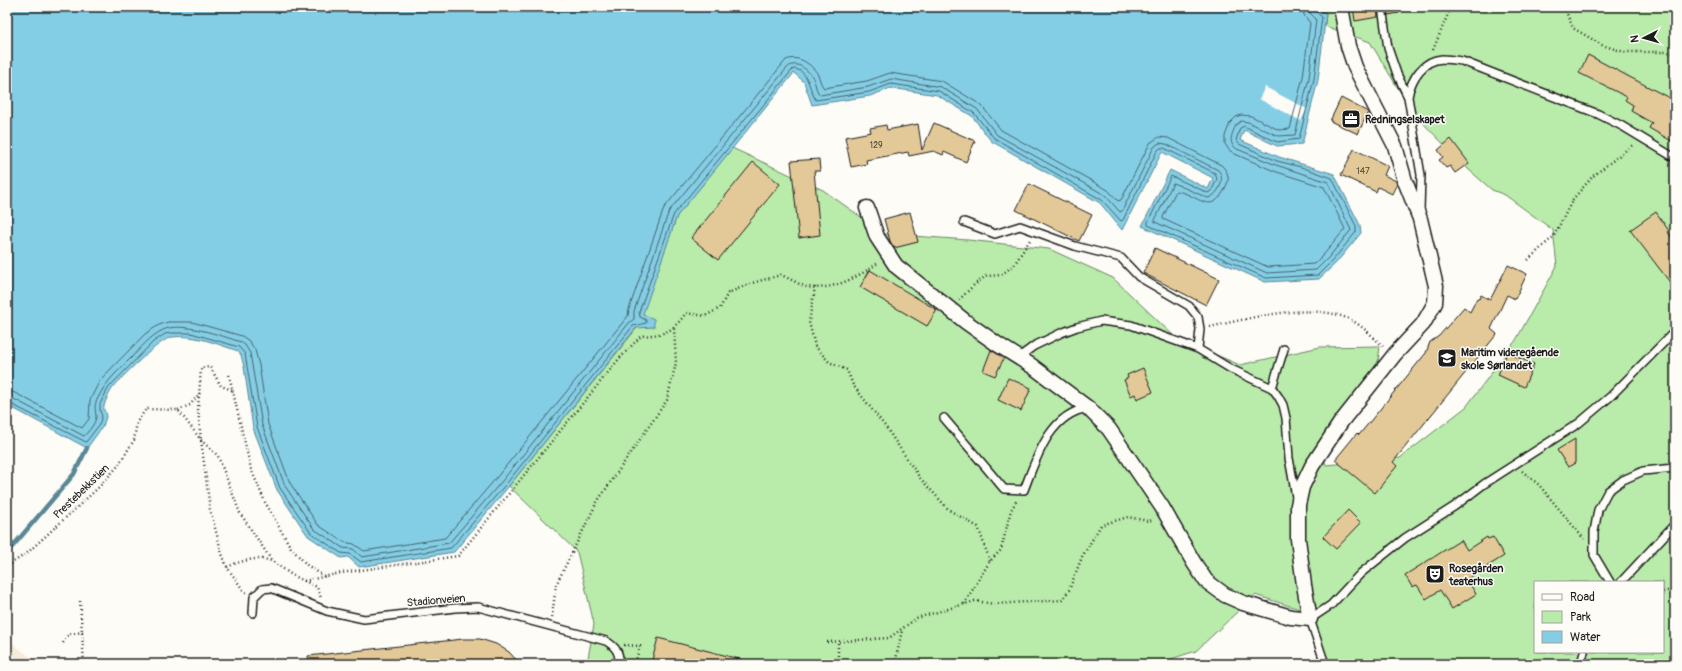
<svg xmlns="http://www.w3.org/2000/svg" width="1682" height="671" font-family="Pangolin,sans-serif">
<rect width="100%" height="100%" fill="#fdfcf7"/>
<filter id="ink" filterUnits="userSpaceOnUse"><feTurbulence type="fractalNoise" baseFrequency=".025" numOctaves="2"/><feDisplacementMap in="SourceGraphic" scale="8" xChannelSelector="R" yChannelSelector="G"/><feConvolveMatrix kernelMatrix="1 2 1 2 8 2 1 2 1" color-interpolation-filters="sRGB"/></filter>
<g filter="url(#ink)">
<path fill="#f5edda" d="M7 640 11 642 39 664H7Z"/>
<path fill="#b9ebaa" stroke="#6a8463" fill-rule="evenodd" d="M1314 7H1675V664H1322L1309 612 1255 595 1196 651 1155 664H587L594 624 577 552 509 486 637 328 677 216 732 148 823 190 885 234 968 240 1049 249 1113 278 1176 338 1240 365 1320 347 1380 346 1376 379 1319 444 1326 465 1400 458 1466 407 1516 340 1557 266 1553 230 1505 195 1492 190 1468 169 1413 113 1370 42 1325 26 1326 13ZM1535 582H1663V652H1535Z"/>
<path fill="#84cee5" stroke="#5a8795" d="M7 7H1314L1326 13 1318 80 1302 144 1277 146 1244 130 1240 140 1279 157 1334 174 1360 225 1361 233 1336 263 1319 279 1265 282 1142 226 1170 170 1208 189 1213 178 1162 152 1122 230 1100 203 991 141 972 116 937 95 891 88 870 96 812 105 804 82 794 73 677 216 643 314 654 319V327L636 328 509 486 454 552 359 567 348 557 341 558 308 536 277 490 253 428 244 367 241 355 238 351C217 344 194 334 172 337 161 338 119 379 112 389 109 394 105 401 104 406 103 410 105 412 107 414L103 426 87 448 7 405Z"/>
<path fill="#fdfcf7" d="M1265 87 1307 109 1301 121 1259 99Z"/>
<g fill="none" stroke-linecap="round" stroke-linejoin="round">
<path stroke="#46636c" stroke-width="1" d="M7 391 15 393 82 428 89 419 90 400 100 380 145 334 159 325 168 322H192L242 336 249 341 255 350 259 365 268 424 290 483 318 525 344 542 354 544 364 551 445 538 497 477 628 316 629 309 664 208 786 60C798 55 810 63 817 73 820 78 820 84 824 88L867 81 890 73 942 81 981 105 1001 130 1108 190 1118 201 1121 200 1150 143 1159 137 1168 138 1221 165C1227 170 1230 177 1227 184 1212 220 1199 194 1176 191L1163 217V219L1268 267 1314 264 1325 253 1345 229 1324 187 1274 171 1235 154 1229 150 1225 144V136L1230 123 1236 117 1241 115 1251 116 1279 130 1290 129 1303 77 1310 23 1304 15 1303 7
M7 397 12 398 84 436C88 432 97 422 96 415 95 409 94 404 98 398 106 381 118 371 131 358 141 348 150 336 163 330 181 321 222 336 241 342L245 345 250 353 262 425 285 486 314 529 343 548 353 549 362 557 449 543 502 481 629 323 634 319V311L669 211 787 68C795 60 806 68 812 76 816 82 815 90 820 95L868 87 891 79 941 87 977 109 997 135 1105 195 1120 212 1122 211 1154 147 1159 143 1166 144 1218 170C1226 178 1219 195 1208 198L1173 183 1155 220V222L1267 273 1316 270 1329 257 1351 230 1328 182 1276 165 1237 149C1227 143 1232 134 1236 125L1241 121 1248 122 1278 136 1295 135 1309 78 1316 19 1310 13 1309 7
M7 402 86 442 99 425 102 416 100 411V404L109 387 153 342 165 334 170 333H191L239 347 245 354 257 427 280 488 311 533 341 553 350 554 361 562 451 548 506 484 633 326 646 323V320L640 317 639 312 674 214 793 69C809 69 809 91 816 100L869 92 891 84 939 91 974 113 994 138 1102 200 1121 221 1123 220 1157 151 1160 148H1164L1215 173 1217 179 1212 190 1208 193 1171 176 1148 222V225L1266 278 1318 275 1333 260 1356 232V226L1332 178 1301 167 1277 161 1239 144 1236 140 1240 128 1244 126 1277 142 1299 139 1314 79 1322 17 1315 11 1314 7"/>
<path stroke="#5a8795" stroke-width="4.5" d="M7 549 13 546 74 474 87 448"/>
</g>
<path fill="#e3c998" stroke="#1c1c1c" d="M1353 7H1377L1378 17 1355 21Z
M1387 7H1399V13L1388 15Z
M1588 55 1675 101V143L1649 128 1652 123 1631 111 1633 105 1625 100 1627 97 1579 73Z
M1341 98 1368 112 1358 134 1330 121Z
M934 123 975 141 966 162 944 152 943 155 934 151 909 156 908 152 866 160 867 164 851 167 845 137 871 132 870 128 886 125 887 130 918 124 922 150Z
M1451 139 1469 163 1455 173 1450 166 1446 168 1439 160 1443 157 1438 150Z
M1354 149 1388 166 1384 175 1396 181 1397 184 1392 194 1378 187 1376 192 1341 175Z
M819 159 820 171H814L820 235 799 238 791 161Z
M753 162 780 184 718 260 691 238Z
M1029 184 1092 215 1079 241 1016 210Z
M910 212 918 242 894 248 890 241 884 219Z
M1656 212 1669 231 1668 232 1675 242V289L1630 230Z
M1155 248 1219 279 1206 305 1143 273Z
M1508 265 1527 274 1515 299 1507 295 1491 329 1497 334 1393 462 1397 466 1375 493 1335 460 1357 433 1359 435 1426 353 1430 342 1439 336 1464 307 1470 312 1477 298 1479 299 1481 295 1490 300Z
M870 270 937 310 927 326 860 287Z
M991 350 1004 358 995 376 983 371Z
M1507 353 1534 364 1524 387 1498 375Z
M1143 368 1153 392 1137 399 1135 394 1131 396 1124 380 1128 378 1127 375Z
M1008 378 1031 388 1021 411 998 400Z
M1575 439V463L1568 467 1557 450Z
M1348 510 1361 523 1336 549 1323 537Z
M1487 537 1488 539 1493 537 1504 556 1467 579 1476 594 1452 609 1440 590 1426 599 1417 585 1412 587 1405 575 1461 540 1467 550Z
M658 638 743 660V664H651Z
M463 639H480L496 644 509 652 520 664H309L308 656Z"/>
<g fill="none" stroke-linecap="round" stroke-linejoin="round">
<defs>
<path id="lane" d="M1382 7 1388 48 1397 74 1408 97 1421 175 1420 211
M1408 97C1411 79 1423 60 1442 59 1449 59 1455 60 1462 61L1598 114 1622 126 1675 158
M964 222 995 234 1020 226 1075 246 1121 258 1139 277 1189 306 1198 317 1200 329 1198 349
M1019 357 1034 346 1061 333 1077 327 1101 321 1131 325 1198 349 1231 369 1272 388 1278 396 1283 405 1286 418 1289 458 1296 497
M1272 388 1284 349
M944 418 1004 489 1024 490C1036 459 1049 414 1088 408
M1610 582 1594 555V532L1598 510 1608 491 1623 480 1643 471 1675 468
M1621 582 1675 524
M253 613 254 597 262 589 271 588 327 611 364 619 455 608 478 607 606 641C616 647 620 653 619 664
M1325 664 1310 619 1331 605 1361 573 1405 538 1455 506 1484 484 1579 423 1611 396 1675 331
M1581 664 1584 652"/>
<path id="street" d="M867 208 877 237 896 266 966 322 997 344 1032 366 1088 408 1109 429 1162 507 1194 563 1206 581 1225 595 1243 603 1291 617 1310 619 1304 585 1298 539V505L1302 487 1312 466 1341 422 1395 354 1423 324 1435 303 1436 286 1420 219 1405 181 1395 146 1355 67 1348 46 1341 7"/>
</defs>
<use href="#lane" stroke="#1c1c1c" stroke-width="10"/>
<use href="#street" stroke="#1c1c1c" stroke-width="17"/>
<path stroke="#1c1c1c" stroke-width="2.5" stroke-dasharray="1 3" stroke-linecap="butt" d="M1564 7 1573 28 1602 45 1624 52H1668L1675 54
M1433 50 1451 7
M1528 260 1554 236 1573 199 1593 176 1634 144
M815 287 809 322 815 346 829 362 847 370 853 385 885 426 920 478 949 510 978 527 990 561
M959 300 973 286 986 276 1001 275 1014 265 1030 240
M1210 327C1250 318 1313 301 1351 320 1363 326 1374 338 1384 347
M229 375 251 469 265 502 291 548 307 565 325 577
M232 390 221 386 210 367 201 368 198 409 201 440 210 509 222 554 227 567 243 590 247 593
M178 410 190 405 200 393
M1522 471 1539 485 1584 539
M7 566 26 554 97 489 118 466 134 440 137 422 146 409 178 410 201 440 218 456 240 513 272 561 292 575 317 587 321 598
M227 567C241 561 256 556 271 561
M304 581 341 573 458 556 619 359 641 336C667 334 671 333 686 313L705 316 720 308 728 293 752 283 781 275C789 278 800 285 807 287 833 291 858 277 878 263
M1663 592 1675 589
M80 601 84 664
M964 604 990 561 1001 550 1011 510 1017 500
M552 617 556 585 597 502 667 400 676 363 674 328
M827 642 889 638 917 618 975 601 994 604 1062 600 1069 590 1082 557 1101 525 1128 517 1148 521 1154 520
M63 643 69 634 83 632
M624 645 640 646 635 664
M838 664V641
M895 664 902 630"/>
<use href="#lane" stroke="#fdfcf7" stroke-width="7"/>
<use href="#street" stroke="#fdfcf7" stroke-width="14"/>
</g>
</g>
<defs>
<symbol id="office-square" viewBox="-11 -11 22 22"><rect x="-9" y="-9" width="18" height="18" rx="4" fill="#1c1c1c" stroke="#fdfcf7"/><path d="M-6-3h4V-5.5h4V-3h4V5H-6ZM-1-4.5V-3h2v-1.5ZM-6 0V1H6V0Z" fill="#fff"/></symbol>
<symbol id="school-square" viewBox="-11 -11 22 22"><rect x="-9" y="-9" width="18" height="18" rx="4" fill="#1c1c1c" stroke="#fdfcf7"/><path d="M0-5L7-2L0 1L-7-2ZM-4 1L0 2.5L4 1V4Q0 6-4 4Z" fill="#fff"/></symbol>
<symbol id="theatre-square" viewBox="-11 -11 22 22"><rect x="-9" y="-9" width="18" height="18" rx="4" fill="#1c1c1c" stroke="#fdfcf7"/><path d="M-5-5.5Q0-4 5-5.5V0Q5 5 0 6Q-5 5-5 0ZM-3.3-2.5H-1v1.5H-3.3ZM1-2.5H3.3v1.5H1ZM-2.8 1Q0 5.5 2.8 1Z" fill="#fff"/></symbol>
</defs>
<g fill-rule="evenodd">
<use href="#office-square" x="1340" y="108" width="22" height="22"/>
<use href="#school-square" x="1436" y="347" width="22" height="22"/>
<use href="#theatre-square" x="1424" y="563" width="22" height="22"/>
</g>
<g text-anchor="middle" stroke-width="3" stroke-linejoin="round" paint-order="stroke">
<g font-size="9" fill="#4e473b">
<text x="876" y="148">129</text>
<text x="1363" y="174">147</text>
</g>
<g font-size="11" font-weight="bold" fill="#1c1c1c" stroke="#fdfcf7" text-anchor="start">
<text x="1365" y="123">Redningselskapet</text>
<text x="1461" y="356">Maritim videregående<tspan x="1461" dy="13">skole Sørlandet</tspan></text>
<text x="1449" y="572">Rosegården<tspan x="1449" dy="13">teaterhus</tspan></text>
</g>
<g font-size="11" fill="#1c1c1c" stroke="#fdfcf7">
<text transform="translate(81 491) rotate(-44)" y="4">Prestebekkstien</text>
<text transform="translate(436 600) rotate(-5)" y="4">Stadionveien</text>
</g>
</g>
<rect width="1682" height="671" fill="none" stroke="#fdfcf7" stroke-width="24"/>
<rect x="12" y="12" width="1658" height="647" fill="none" stroke="#1c1c1c" stroke-width="1.5" filter="url(#ink)"/>
<rect x="1534" y="581" width="130" height="72" fill="#fdfcf7" stroke="#a3a29f"/>
<rect x="1542" y="594" width="20" height="6" fill="#fdfcf7" stroke="#a3a29f"/>
<text x="1570" y="601" font-size="12" fill="#1c1c1c">Road</text>
<rect x="1542" y="611" width="20" height="12" fill="#b9ebaa" stroke="#a3a29f"/>
<text x="1570" y="621" font-size="12" fill="#1c1c1c">Park</text>
<rect x="1542" y="631" width="20" height="12" fill="#84cee5" stroke="#a3a29f"/>
<text x="1570" y="641" font-size="12" fill="#1c1c1c">Water</text>
<g transform="translate(1644 38) rotate(264)" stroke="#fdfcf7" stroke-width="3" paint-order="stroke">
<path d="M0-3L7 15L0 10L-7 15Z" fill="#1c1c1c"/>
<text y="-6" font-size="11" font-weight="bold" text-anchor="middle" fill="#1c1c1c">N</text>
</g>
</svg>
